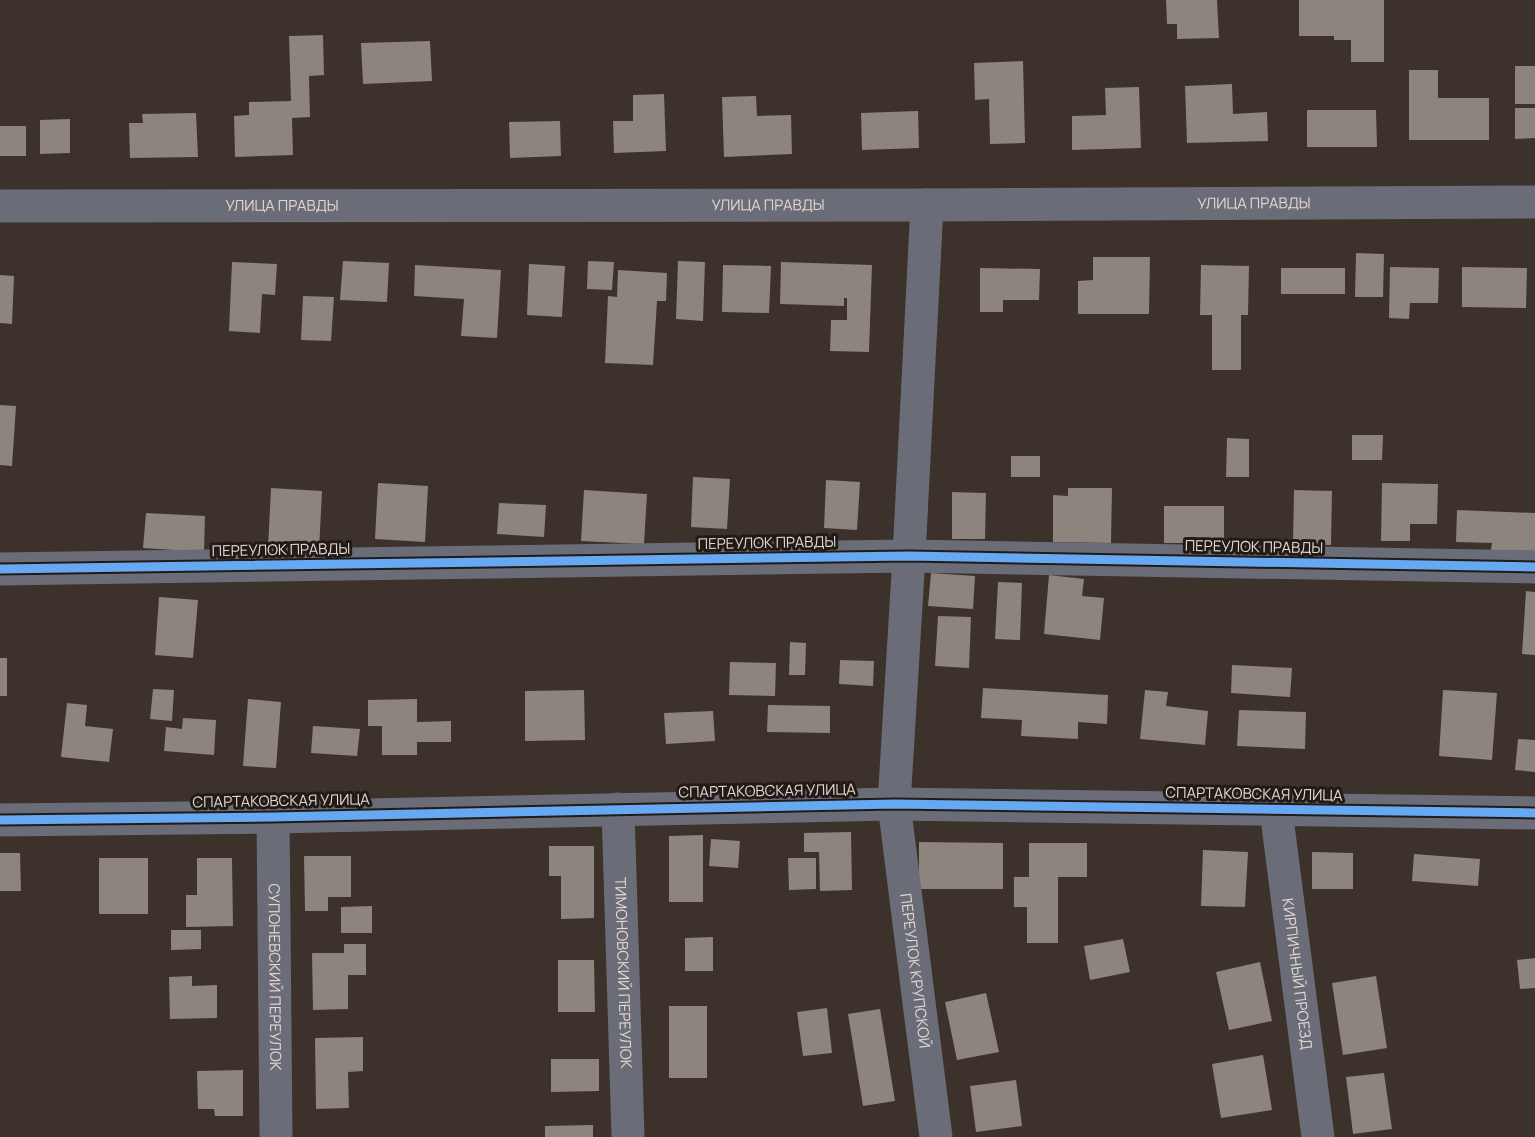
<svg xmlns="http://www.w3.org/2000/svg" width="1535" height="1137" font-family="Manrope,sans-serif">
<rect width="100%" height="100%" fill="#3c312b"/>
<path fill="#8d847e" d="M1166 0H1217L1219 38 1177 39V24H1167Z
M1299 0H1384V62H1351V40H1334V36H1299Z
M323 35 324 75 309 76 310 117 292 118 293 155 235 157 234 116 249 115V102L291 101 289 36Z
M430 41 432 81 363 84 361 43Z
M1023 61 1025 143 990 144 989 99 975 100 974 63Z
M1515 66H1535V104H1515Z
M1409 70H1438V98H1489V140H1409Z
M1232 84 1233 114 1267 112 1268 141 1187 143 1185 86Z
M1139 87 1141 148 1072 150V116L1106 115 1105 88Z
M664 94 666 151 614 153 613 121H633V95Z
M756 96 757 116 791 115 792 154 724 157 722 97Z
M1515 108H1535V138L1515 139Z
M1307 110H1376L1377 147H1307Z
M918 111 919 148 862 150 861 113Z
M196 113 198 157 130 158 129 123H143L142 114Z
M70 119V153L40 154V120Z
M560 121 561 156 510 158 509 122Z
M0 126H26V156H0Z
M1356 253 1384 254 1383 297H1355Z
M1093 257H1150L1149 314H1078V281L1093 280Z
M343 261 389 263 387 302 340 300Z
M588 261 614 262 612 290 587 289Z
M678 261 705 262 703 321 676 319Z
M232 262 277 264 275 295 262 294 260 333 229 331Z
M781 262 872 265 869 352 830 351 831 320H847V298H844V306L780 304Z
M529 264 565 266 562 317 527 315Z
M415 265 501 270 497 338 461 336 464 299 414 296Z
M723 265 771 266 769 313 722 312Z
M1201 265 1249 266 1248 315H1241V370H1212V315H1200Z
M1390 267 1439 268 1438 303H1410L1409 319 1389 318Z
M1462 267 1527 268 1526 308 1462 307Z
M980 268 1040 269 1039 300H1003V312H980Z
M1281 268H1345V294H1281Z
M618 270 667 273 666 301H657L653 365 605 363 608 296 617 297Z
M0 275 14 276 12 324 0 323Z
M303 296 334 297 331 341 301 340Z
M0 405 16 406 12 466 0 465Z
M1352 435H1383L1382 460H1352Z
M1227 438 1249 439V477H1226Z
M1011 456H1040V477H1011Z
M693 477 730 479 727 529 691 527Z
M826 480 860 482 857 530 824 528Z
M378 483 428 486 425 542 375 539Z
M1382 483 1438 484 1437 524H1410V541H1381Z
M271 488 322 491 319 551 268 548Z
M1068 488H1112L1111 543 1053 542V495L1068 496Z
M584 490 647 494 644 544 581 541Z
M1294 490 1332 491 1331 545 1293 544Z
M952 492 986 493 985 539H952Z
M499 503 546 505 544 537 497 534Z
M1164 506H1224V543H1164Z
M1457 510 1535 513V551L1491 550 1492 543 1456 542Z
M146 513 205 516 204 552 143 548Z
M931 573 975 576 973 609 928 606Z
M1049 575 1084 579 1082 596 1104 598 1100 640 1044 634Z
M998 582 1022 583 1020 640 995 639Z
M1526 591 1535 592V655L1522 654Z
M159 597 198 600 193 658 155 655Z
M938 616 971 617 969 668 935 666Z
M790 642 806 643 805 675H789Z
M0 658H7V696H0Z
M840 660 874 661 873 686 839 684Z
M730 662 776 663 775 696 729 695Z
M1232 665 1292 668 1290 697 1231 693Z
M983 688 1108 695 1107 724 1078 722V739L1021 736 1022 720 981 718Z
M153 689 174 690 172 721 150 719Z
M584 690 585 740 525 741V691Z
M1145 690 1168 692 1166 706 1208 711 1205 745 1140 739Z
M1443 690 1497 693 1492 760 1439 756Z
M248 699 281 702 276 768 243 766Z
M417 699V722L451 721V742H417V755H382V726H368V700Z
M67 703 87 705 85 726 113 729 109 762 61 757Z
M768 705 830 706V733L767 732Z
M1239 710 1306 712 1305 749 1237 746Z
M713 711 715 741 666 744 664 713Z
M183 718 216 720 214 755 164 751 166 727 182 729Z
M313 726 360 729 357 756 311 753Z
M1518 739 1535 740V772L1515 770Z
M851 832 852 890 820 891 819 852H804V833Z
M703 835V902H669V836Z
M711 839 740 841 738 868 709 866Z
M919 842 1003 843V889H919Z
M1029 843H1087V877H1058V943H1027V907H1014V877H1029Z
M549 846H594V918L561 919V876H549Z
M1203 850 1248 852 1245 907 1201 906Z
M1312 852 1353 853V889H1312Z
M0 853H20L21 891H0Z
M1414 854 1480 859 1478 886 1412 881Z
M304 856H351V897H328V911H305Z
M99 858H148V914H99Z
M197 858H232L233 926 186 927V895H197Z
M788 858H816V889L789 890Z
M372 906V933H341V907Z
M171 930H201V949L171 950Z
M713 937V971H685V938Z
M1123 939 1130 972 1090 980 1084 946Z
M344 944H366V975H348V1009L313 1010 312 953H344Z
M1535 958V988L1520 989 1517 960Z
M558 960H594L595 1012H558Z
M1260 962 1272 1021 1229 1030 1216 972Z
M192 976V986L217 985V1018L170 1019 169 977Z
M1376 976 1387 1048 1343 1055 1332 983Z
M986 993 999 1052 957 1060 945 1002Z
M669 1006H707V1078H669Z
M827 1008 832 1053 803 1056 797 1012Z
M880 1009 895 1101 863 1106 848 1014Z
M363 1037V1071L348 1072 349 1108 316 1109 315 1038Z
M1263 1055 1272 1110 1221 1118 1212 1064Z
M551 1059H599V1091L551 1092Z
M243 1070V1116H215L214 1109H198L197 1071Z
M1384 1073 1392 1129 1353 1134 1346 1077Z
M1016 1080 1022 1126 976 1132 970 1086Z
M593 1125V1137H545V1126Z"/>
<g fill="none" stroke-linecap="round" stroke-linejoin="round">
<g stroke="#6a6d77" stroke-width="33">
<path id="s1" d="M927 205 909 556 894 804 936 1137"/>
<path id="s2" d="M0 206 927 205 1535 202"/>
<path d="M0 569 909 556 1535 567"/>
<path id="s3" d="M618 809 628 1137"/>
<path id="s4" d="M1276 810 1318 1137"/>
<path id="s5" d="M273 817 276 1137"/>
<path d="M0 820 273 817 894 804 1535 813"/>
</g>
<defs>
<path id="cycleway" d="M0 569 909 556 1535 567
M0 820 273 817 894 804 1535 813"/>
</defs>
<use href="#cycleway" stroke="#221a15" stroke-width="13"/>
<use href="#cycleway" stroke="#66a8f1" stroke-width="9"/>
</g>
<g text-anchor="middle" stroke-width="6" stroke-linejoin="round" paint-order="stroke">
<g font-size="15" fill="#e3d7d1" stroke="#221a15">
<text dy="5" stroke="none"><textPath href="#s2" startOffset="1254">УЛИЦА ПРАВДЫ</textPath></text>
<text dy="5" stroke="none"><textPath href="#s2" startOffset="768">УЛИЦА ПРАВДЫ</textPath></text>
<text dy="5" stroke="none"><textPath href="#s2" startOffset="282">УЛИЦА ПРАВДЫ</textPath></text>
<text transform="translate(767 543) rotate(-1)" y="5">ПЕРЕУЛОК ПРАВДЫ</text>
<text transform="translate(1254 547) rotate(1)" y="5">ПЕРЕУЛОК ПРАВДЫ</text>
<text transform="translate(281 550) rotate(-1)" y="5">ПЕРЕУЛОК ПРАВДЫ</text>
<text transform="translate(767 791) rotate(-1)" y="5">СПАРТАКОВСКАЯ УЛИЦА</text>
<text transform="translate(1254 794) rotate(1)" y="5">СПАРТАКОВСКАЯ УЛИЦА</text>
<text transform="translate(281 801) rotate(-1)" y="5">СПАРТАКОВСКАЯ УЛИЦА</text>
<text dy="5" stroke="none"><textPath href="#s1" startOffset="768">ПЕРЕУЛОК КРУПСКОЙ</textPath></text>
<text dy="5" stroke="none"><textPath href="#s3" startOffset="164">ТИМОНОВСКИЙ ПЕРЕУЛОК</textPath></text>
<text dy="5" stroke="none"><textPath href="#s4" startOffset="165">КИРПИЧНЫЙ ПРОЕЗД</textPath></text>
<text dy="5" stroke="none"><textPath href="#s5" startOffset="160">СУПОНЕВСКИЙ ПЕРЕУЛОК</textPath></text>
</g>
</g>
</svg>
